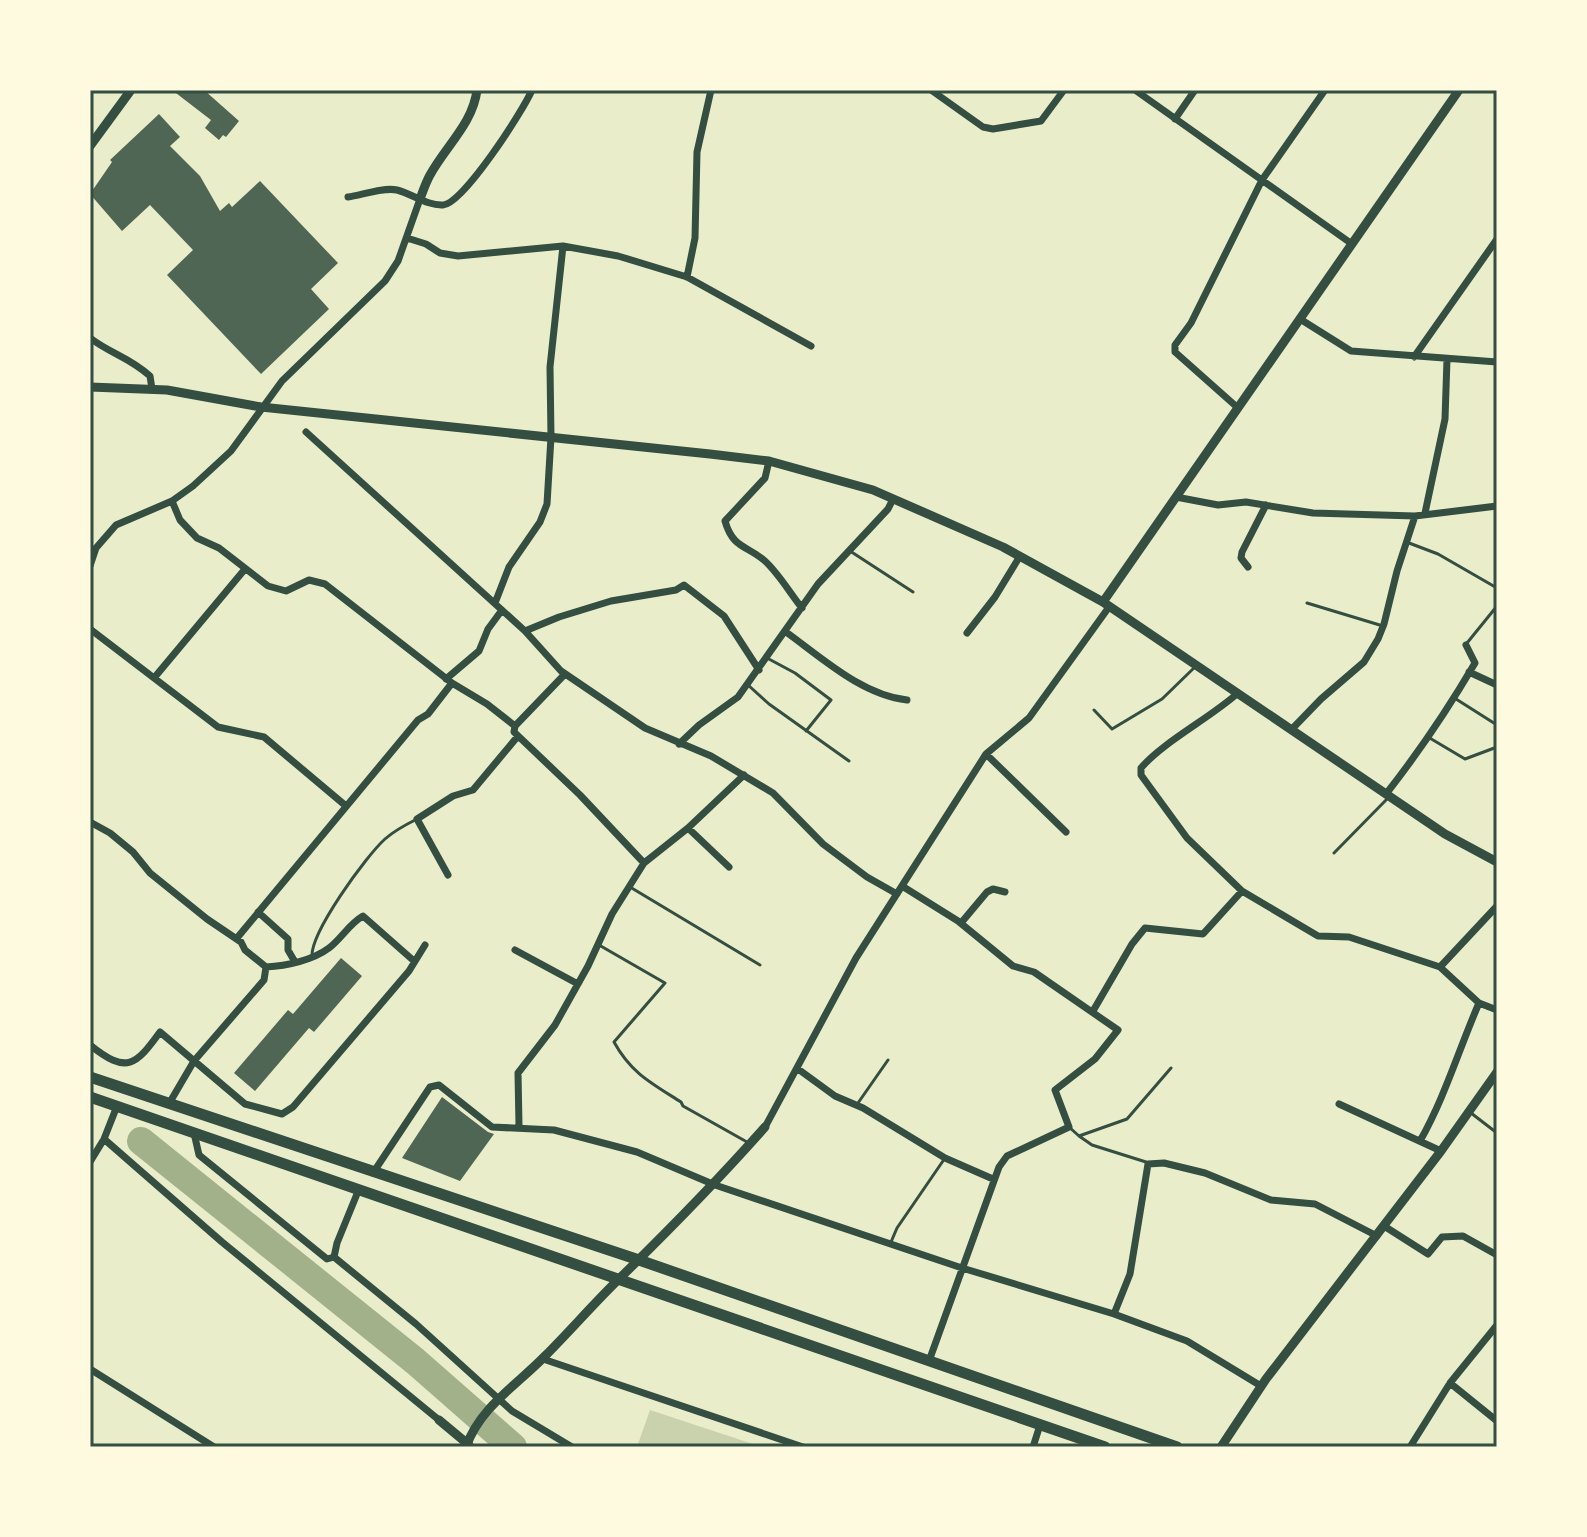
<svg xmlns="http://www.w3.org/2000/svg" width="1587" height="1537" font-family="Manrope,sans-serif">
<rect width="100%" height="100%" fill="#e9edc9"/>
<path fill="#cad2ad" d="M650 1410 762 1447H637Z"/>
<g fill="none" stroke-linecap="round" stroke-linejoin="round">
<path stroke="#a3b18a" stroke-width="28" d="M141 1141 415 1361 513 1447"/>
</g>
<path fill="#4f6655" d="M172 90H204L239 121 226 137 223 135 219 140 205 128 211 120Z
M159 114 180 137 170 146 200 176 220 211 229 203 232 207 260 181 338 263 311 289 329 309 261 374 167 275 193 250 150 205 122 231 90 194 112 162 110 160Z
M341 958 362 976 314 1032 309 1028 255 1091 234 1073 288 1010 293 1014Z
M442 1097 488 1132 494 1134 460 1181 402 1158Z"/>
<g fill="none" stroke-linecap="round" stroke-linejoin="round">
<path stroke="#344e41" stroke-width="3" d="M1409 543 1438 554 1497 588
M850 551 913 592
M1307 603 1383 626
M1467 643 1497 606
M767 658 795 673 831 700 806 731
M748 685 769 704 849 761
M1456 699 1497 725
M1094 710 1112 729 1162 699 1196 666
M1428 737 1465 759 1497 747
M1334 853 1387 799
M630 887 760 965
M599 945 665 983 614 1042C631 1073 651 1083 681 1102L683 1106 747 1142
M312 957C310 933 366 856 385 839 395 830 405 825 417 819
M858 1103 888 1060
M1471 1113 1497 1133
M1069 1127 1079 1136 1127 1119 1171 1068
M1079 1136 1092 1145 1146 1162
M891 1242 897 1228 945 1158"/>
<path stroke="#344e41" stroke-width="7" d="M931 90 983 127 993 129 1041 121 1064 90
M1135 90 1352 244
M1175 119 1195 90
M348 197C362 195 383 187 397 190 412 194 428 206 443 205 463 204 523 111 532 90
M407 238 426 244 440 253 458 256 563 246 618 256 687 277 811 346
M687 277 695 238 697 152 711 90
M1300 319 1351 351 1497 362
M90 338C111 354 129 357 150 376L152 389
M1414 357 1497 239
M1238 408 1175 352V345L1191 323 1262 180 1325 90
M306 432 525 631 561 671 645 728 711 756 773 793 823 844 867 877 897 894
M769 461 765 478 725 521C733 549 747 545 765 561 779 574 790 593 802 608
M1176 497 1218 505 1246 502 1313 513 1415 516 1497 506
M172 501 180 520 197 538 219 548 268 586 286 591 309 580 325 584 452 683 487 704 515 726 514 732 580 795 644 863
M1425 513 1445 419 1447 359
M90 566 96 548 116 525 172 501 193 486 231 451 282 381 385 281 398 261 420 199
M1248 567 1241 558 1242 552 1266 505
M495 603 509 567 540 522 547 504 551 437 550 367 563 246
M90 629 218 727 264 737 346 806
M525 631 559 617 611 601 676 590 684 585 724 616 759 670
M786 632C822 658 862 695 907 700
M967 633 995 597 1020 556
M1469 672 1497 685
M154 678 245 569
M446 679 479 651 488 629 502 610
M1238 693C1210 718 1163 742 1141 768V775L1187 838 1242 891 1318 936 1349 937 1440 967 1479 1003 1497 1010
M515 726 565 674
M1292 729 1321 699 1364 662 1378 639 1384 624 1397 571 1415 516
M679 744 699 725 738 697 818 584 888 509 893 499
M986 754 1066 832
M1386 794C1419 752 1448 709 1475 663L1466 645
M90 822 110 833 133 852 150 873 207 919 241 942 245 950 266 967 264 980 194 1061 170 1102
M688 828 729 867
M448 875 417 819 453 796 473 790 518 736
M902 886 958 921 1013 966 1034 972 1118 1030 1095 1059 1055 1090 1069 1127 1007 1156 999 1167 929 1361
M258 912 288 939V950L295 962
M961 923 987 892 993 889 1005 892
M237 938 418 720 428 714 452 683
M515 950 578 984
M266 967C287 966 313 960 329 948 342 938 349 924 363 916L414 961
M1440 967 1497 906
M1093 1011 1132 944 1145 928 1203 934 1242 891
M90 1045C127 1075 136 1065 160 1032L245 1104 282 1114 293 1107 409 971 425 945
M798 1069 835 1096 863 1108 945 1158 993 1179
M1339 1104 1441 1151
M519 1126 518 1073 555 1025 588 966 612 914 644 863 688 828 744 775
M765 1127 856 958 986 754 1029 718 1109 607
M194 1133 199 1155 327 1259 334 1257 416 1324 512 1411 572 1447
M104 1139 222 1242 439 1420
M1420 1141C1445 1097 1459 1049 1479 1003
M90 1162 104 1139 117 1106
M373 1173 430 1087 439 1085 492 1127 554 1130 637 1152 715 1185 962 1268 1114 1314 1187 1341 1261 1386
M1384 1226 1428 1254 1442 1237 1463 1236 1497 1255
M334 1257 337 1243 359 1189
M1114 1314 1130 1274 1148 1164 1164 1163 1205 1173 1271 1200 1315 1204 1377 1236
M543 1359 803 1447
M90 1369 214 1447
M1450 1383 1497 1421
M1033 1447 1040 1425
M1410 1447 1450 1383 1497 1325"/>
<path stroke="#344e41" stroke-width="9" d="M90 146 131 90
M420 199C423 191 426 182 430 175 446 146 473 123 477 90
M90 387 167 390 261 407 710 454 769 461 873 490 1003 547 1103 602 1445 834 1497 862
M1103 602 1459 90
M439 1420 469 1445
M466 1447C480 1407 517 1385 545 1356 571 1330 595 1302 621 1277 671 1228 719 1179 765 1127
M1221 1447 1266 1379 1441 1151 1497 1072"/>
<path stroke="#344e41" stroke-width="11" d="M90 1077 639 1260 1177 1447
M90 1097 1105 1447"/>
</g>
<rect width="1587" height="1537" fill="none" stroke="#fefae0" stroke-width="184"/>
<rect x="92" y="92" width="1403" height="1353" fill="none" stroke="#344e41" stroke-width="3"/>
</svg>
